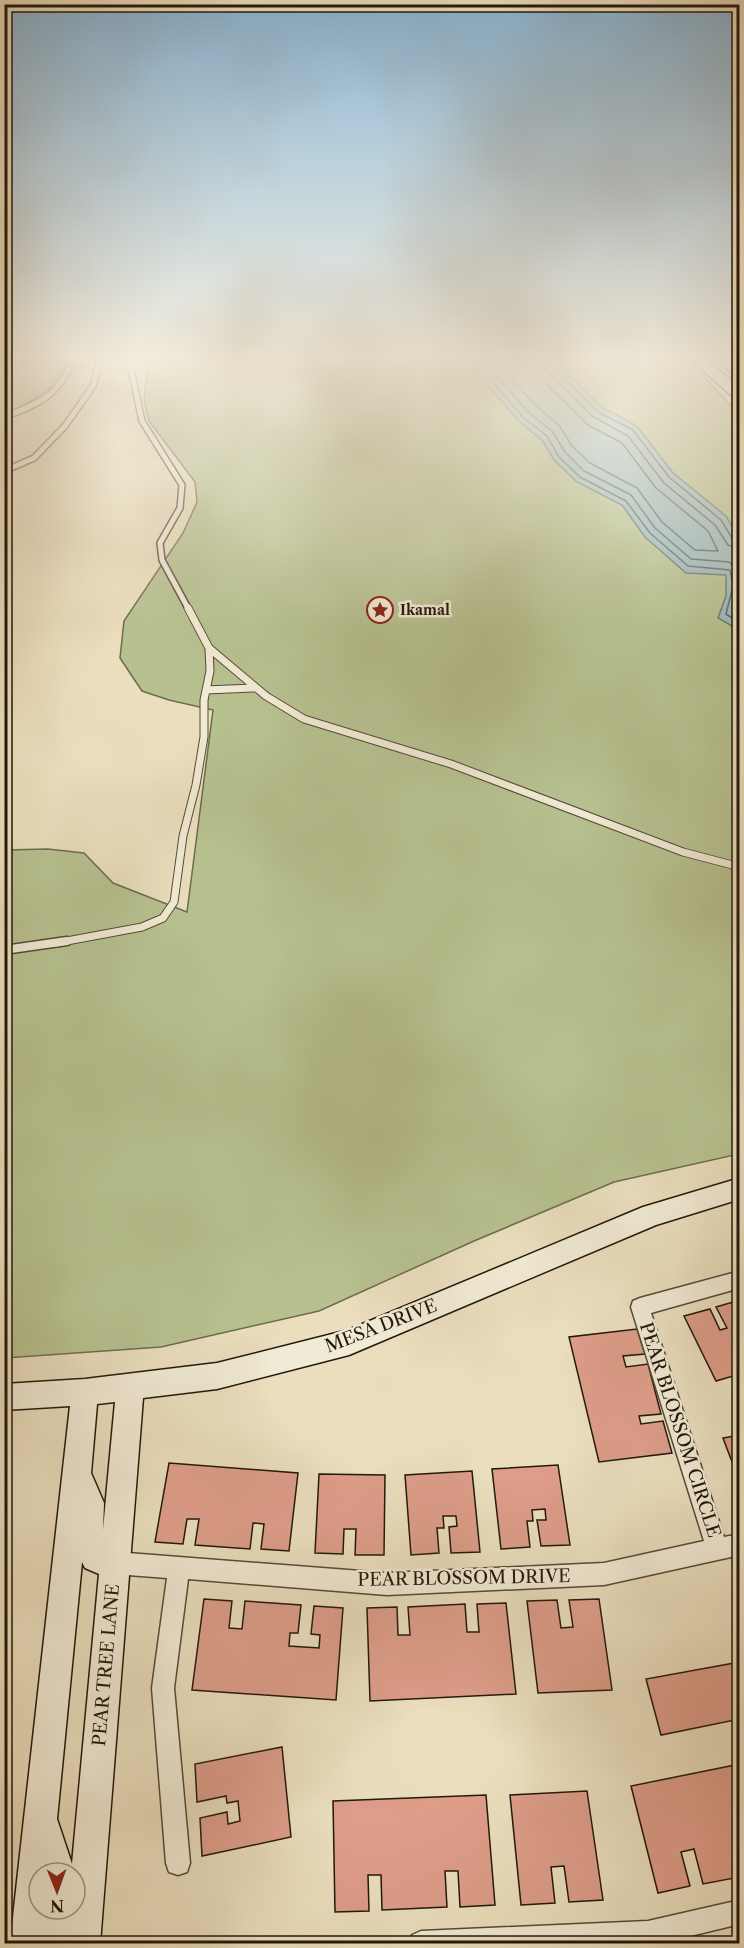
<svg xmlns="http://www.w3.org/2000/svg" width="744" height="1948" font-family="'Libre Caslon Text',serif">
<rect width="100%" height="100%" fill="#eadebd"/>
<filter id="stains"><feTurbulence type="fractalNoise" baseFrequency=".00333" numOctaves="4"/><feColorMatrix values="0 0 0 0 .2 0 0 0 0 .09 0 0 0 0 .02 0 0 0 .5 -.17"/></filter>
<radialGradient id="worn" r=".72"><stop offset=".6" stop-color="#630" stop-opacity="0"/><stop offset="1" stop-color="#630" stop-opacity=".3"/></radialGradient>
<path fill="#b7c190" stroke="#6c6c4e" stroke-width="1.5" d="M5 355H82L89 362 5 418Z
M149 355H679L694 366 739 414V1154L614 1182 474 1241 319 1311 161 1347 5 1358V850L48 849 84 853 113 883 187 912 213 710 169 700 142 691 120 658 124 621 183 533 197 502 195 482 149 421 144 400Z"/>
<path fill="#9db9bb" stroke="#6c7975" stroke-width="1.5" d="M398 355H549L601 407 637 426 673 473 726 516 739 539V630L718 618 726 596V575L686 573 645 537 622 505 577 482 554 460 543 441 519 421 473 369 450 361H423L401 358Z"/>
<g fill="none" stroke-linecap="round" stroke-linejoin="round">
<path stroke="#606864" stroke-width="1.5" d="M421 355H451L476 364 523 417 547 436 559 457 580 477 626 501 650 533 688 566 730 570 733 586 726 614 740 623
M472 355 483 360 528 412 552 431 565 452 584 471 631 495 655 528 691 559 729 562 740 572
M490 355 535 405 559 425 572 446 590 463 637 488 662 522 695 550 718 551 708 531 656 488 622 443 588 425 535 373 530 365 529 355
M538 355 542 366 592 416 628 436 664 483 715 525 728 545 740 549
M545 355 547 361 598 412 633 430 669 477 721 520 732 538 740 541"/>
</g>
<path fill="#dd9d89" stroke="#22180c" stroke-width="1.5" d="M740 1300V1374L716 1381 684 1316 710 1309 720 1330 727 1328 716 1307Z
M637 1329 645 1354 623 1356 626 1367 648 1364 661 1414 639 1416 641 1424 663 1421 672 1453 599 1462 569 1337Z
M740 1435V1483L723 1438Z
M169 1463 298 1473 289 1551 261 1549 264 1524 253 1523 250 1549 195 1545 199 1519H187L183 1544 155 1542Z
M558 1465 570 1545 541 1546 537 1520H546L545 1509 532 1510 533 1521H527L530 1547 501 1549 492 1469Z
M472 1471 480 1552 451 1553 449 1527 457 1526 456 1516H443L444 1528H437L439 1553 411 1555 405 1475Z
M319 1474 385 1475 384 1555H355L356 1529H344L343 1554 315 1553Z
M204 1599 232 1601 229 1628 242 1629 245 1601 301 1605 298 1633H290L289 1646 319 1648 320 1635 311 1634 314 1606 343 1608 336 1700 192 1690Z
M599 1599 612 1690 538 1693 527 1601 557 1600 561 1628 573 1627 569 1600Z
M506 1603 516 1694 370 1701 367 1608 397 1607 398 1635H410L408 1607 465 1604 467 1632H479L477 1604Z
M740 1662V1719L661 1735 646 1679Z
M282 1747 291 1837 202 1856 200 1818 227 1812 228 1824 240 1821 238 1801 227 1803 226 1796 197 1802 195 1764Z
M740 1764V1877L703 1884 694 1849 681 1852 690 1886 658 1893 631 1786Z
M587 1791 603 1900 569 1902 564 1866 551 1867 555 1903 521 1905 510 1795Z
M486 1795 495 1905 460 1907 458 1871H445L447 1907 382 1910 381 1875H368L369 1911 335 1912 333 1801Z"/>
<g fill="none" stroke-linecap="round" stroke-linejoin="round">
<defs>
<path id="lane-far2" d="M128 355 142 421 182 485 180 508 160 543 162 560 189 610
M4 417C39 404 63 394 73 355
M4 471 34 458 65 426 93 386 99 363 94 355"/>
<path id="lane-far1" d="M209 648 266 696 304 719 451 764 683 852 740 867
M206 690 253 688
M56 943 142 927 163 918 174 902 183 836 196 785 204 737V700L210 671 209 648 188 608"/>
<path id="lane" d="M4 950 67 941"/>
<path id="street" d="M740 1271V1288L651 1313 724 1537 740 1534V1555L604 1585 387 1595 188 1579 174 1688 190 1863 187 1872 178 1875 169 1872 166 1863 152 1688 167 1578 115 1574 108 1570 104 1563 108 1556 115 1552 387 1573 604 1563 704 1541 631 1307 633 1301 640 1298Z
M740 1900V1924L657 1944H409L412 1935 421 1931 648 1921Z"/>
<path id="secondary" d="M740 1178V1199L656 1225 349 1355 217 1389 143 1398 100 1944H10L70 1406 4 1410V1384L85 1379 217 1363 348 1330 643 1207ZM115 1402 103 1530 104 1503 91 1473 97 1404ZM82 1562 85 1568 99 1574 72 1864 57 1819ZM39 1873H75V1909H39Z"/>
<path id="primary" d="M686 355H701L740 388V400L735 399Z
M712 355H727L740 365V377L735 376Z"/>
</defs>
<use href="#lane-far2" stroke="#544a38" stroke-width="8"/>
<use href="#lane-far1" stroke="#544a38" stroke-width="9"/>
<use href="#lane" stroke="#544a38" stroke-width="11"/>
<use href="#street" stroke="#544a38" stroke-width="3"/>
<use href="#secondary" stroke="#22180c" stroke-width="3"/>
<use href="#primary" stroke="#22180c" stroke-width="3"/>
<use href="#lane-far2" stroke="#f1ead4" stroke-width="5"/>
<use href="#lane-far1" stroke="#f1ead4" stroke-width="7"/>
<use href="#lane" stroke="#f1ead4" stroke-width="8"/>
<use href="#street" fill="#f1ead4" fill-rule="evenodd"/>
<use href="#secondary" fill="#f1ead4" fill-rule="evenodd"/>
<use href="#primary" fill="#eadebd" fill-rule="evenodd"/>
</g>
<linearGradient id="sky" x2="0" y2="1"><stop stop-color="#8ab6d6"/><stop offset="0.57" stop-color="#f6f0e1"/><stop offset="1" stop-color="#f6f0e1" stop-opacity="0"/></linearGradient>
<rect width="744" height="627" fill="url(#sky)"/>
<defs>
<symbol id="sight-ring" viewBox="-11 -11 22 22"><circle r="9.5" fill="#f1ead4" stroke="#8f2418" stroke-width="1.5"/><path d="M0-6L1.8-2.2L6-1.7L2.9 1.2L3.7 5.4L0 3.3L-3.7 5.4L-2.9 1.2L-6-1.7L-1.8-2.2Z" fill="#8f2418"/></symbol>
</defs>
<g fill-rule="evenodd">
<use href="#sight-ring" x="365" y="595" width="30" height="30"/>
</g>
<g text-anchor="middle" stroke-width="5" stroke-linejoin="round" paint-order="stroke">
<g font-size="14" font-weight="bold" fill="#22180c" stroke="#f1ead4" text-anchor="start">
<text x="400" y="615">Ikamal</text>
</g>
<g font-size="18" fill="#22180c" stroke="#f1ead4">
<text transform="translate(381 1326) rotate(-21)" y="6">MESA DRIVE</text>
<text transform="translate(680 1430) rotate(72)" y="6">PEAR BLOSSOM CIRCLE</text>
<text transform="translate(464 1578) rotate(-1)" y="6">PEAR BLOSSOM DRIVE</text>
<text transform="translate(106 1665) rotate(-85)" y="6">PEAR TREE LANE</text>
</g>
</g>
<rect width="744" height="1948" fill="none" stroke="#eadebd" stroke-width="24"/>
<rect x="6" y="6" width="732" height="1936" fill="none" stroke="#22180c" stroke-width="3"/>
<rect x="12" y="12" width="720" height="1924" fill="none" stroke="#22180c" stroke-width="1.5"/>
<g transform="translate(57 1891) rotate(179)"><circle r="28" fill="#f1ead4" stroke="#9e9684" stroke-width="1.5"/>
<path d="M0-4.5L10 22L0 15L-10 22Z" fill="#8f2418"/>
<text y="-9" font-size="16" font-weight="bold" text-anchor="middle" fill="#22180c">N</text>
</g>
<rect width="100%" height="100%" filter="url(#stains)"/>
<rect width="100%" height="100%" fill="url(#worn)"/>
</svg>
